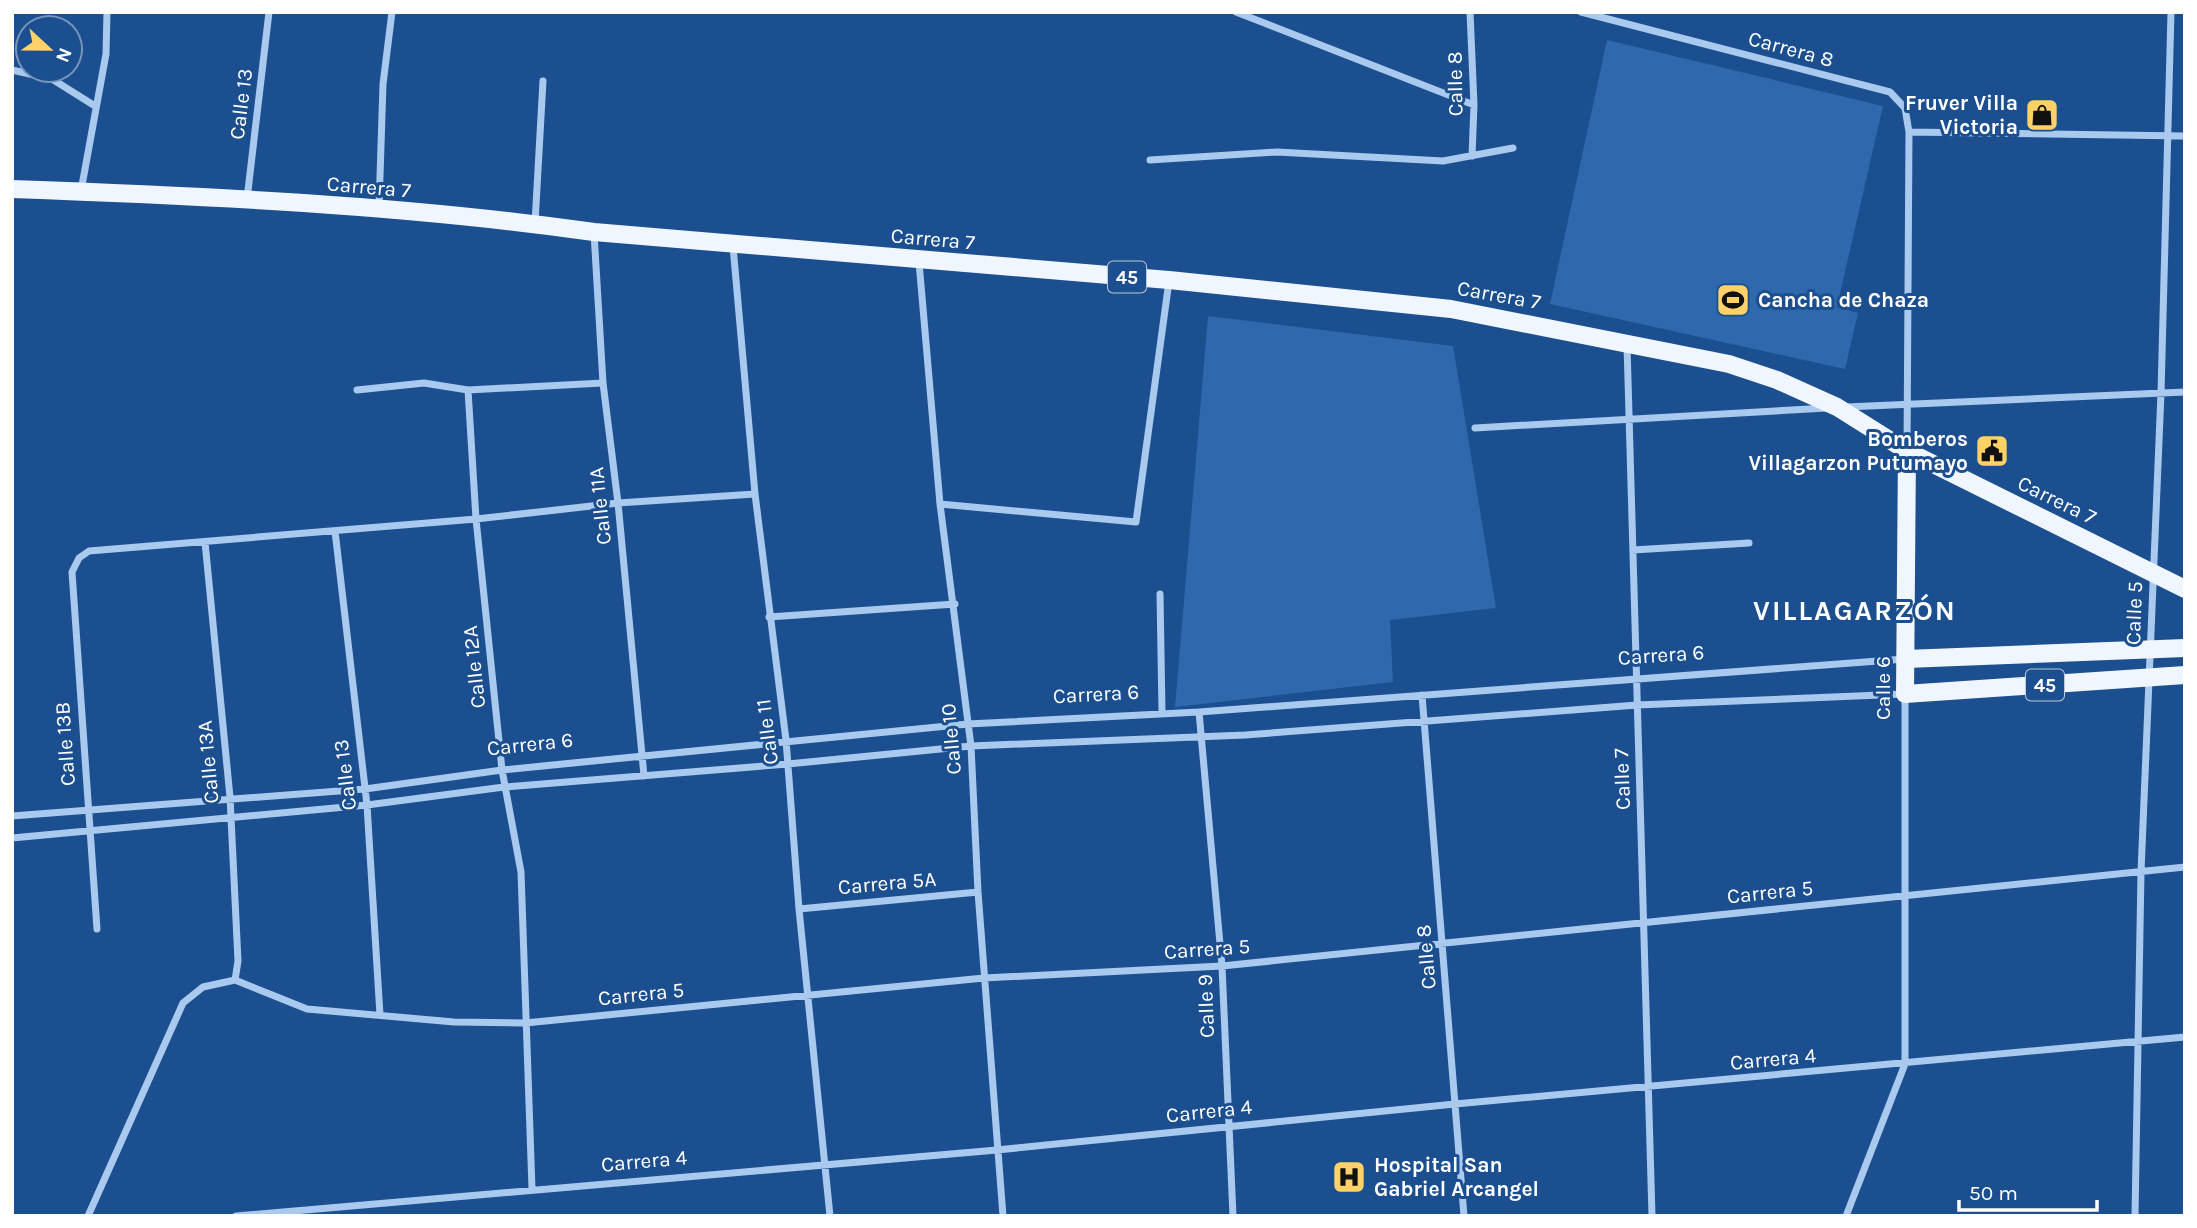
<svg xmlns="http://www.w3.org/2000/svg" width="2197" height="1228" font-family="Karla,sans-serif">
<rect width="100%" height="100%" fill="#1b4f8f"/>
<path fill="#2e69ad" d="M1607 40 1883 106 1837 307 1858 313 1845 369 1550 304Z
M1208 316 1453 346 1496 608 1390 620 1393 682 1175 707Z"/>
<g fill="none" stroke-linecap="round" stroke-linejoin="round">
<path stroke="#a9c9ee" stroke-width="7" d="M1236 12 1474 105
M1470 12 1474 105 1472 156
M1581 12 1890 92 1905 108 1909 132 1907 450
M12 70 52 79 95 106
M1909 132 2185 136
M1150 160 1277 152 1443 161 1513 148
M81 191 106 54 107 12
M247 199 269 12
M379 207 383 84 392 12
M535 223 543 81
M594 233 603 383 618 503 644 776
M733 246 755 494 786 740 799 909 830 1216
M919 262 940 504 971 746 978 892 1003 1216
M1627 345 1652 1216
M357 390 424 383 468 390 603 383
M468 390 476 519 502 770 521 872 532 1189
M1846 407 2185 392
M1475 428 1827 408
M940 504 1136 522 1169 281
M335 531 367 805 380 1015
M205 542 230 797 238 961 235 980
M1633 550 1749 543
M1160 594 1162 712
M769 617 955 604
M1422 695 1464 1216
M1199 712 1222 966 1233 1216
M12 816 365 789 502 770 968 724 1199 712 1905 659
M12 838 367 805 504 787 788 764 971 746 1245 735 1637 705 1905 694V1064L1846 1216
M799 909 978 892
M97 929 72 572 79 558 89 551 476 519 618 503 755 494
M235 980 307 1009 454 1022 525 1023 984 978 1222 966 2185 867
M88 1216 183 1003 203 987 235 980
M236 1216 997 1150 1455 1104 2185 1037
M2135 1216 2141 872 2161 393 2171 12"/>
<path stroke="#f0f6ff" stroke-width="18" d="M12 189C206 196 402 205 594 232L1169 280 1451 309 1729 364 1777 380 1837 407 1907 451 2185 589
M1907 451 1905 694 2185 675
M1906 659 2185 648"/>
</g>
<defs>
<symbol id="shop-square" viewBox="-11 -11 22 22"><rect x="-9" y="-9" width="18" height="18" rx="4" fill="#ffd166" stroke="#1b4f8f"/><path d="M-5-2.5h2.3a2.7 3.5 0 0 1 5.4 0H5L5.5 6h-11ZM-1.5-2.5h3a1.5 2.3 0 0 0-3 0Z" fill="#111"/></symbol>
<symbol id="stadium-square" viewBox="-11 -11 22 22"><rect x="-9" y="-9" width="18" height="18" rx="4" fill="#ffd166" stroke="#1b4f8f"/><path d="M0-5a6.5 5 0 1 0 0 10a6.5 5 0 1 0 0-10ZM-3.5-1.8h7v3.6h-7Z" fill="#111"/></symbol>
<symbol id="civic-square" viewBox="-11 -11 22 22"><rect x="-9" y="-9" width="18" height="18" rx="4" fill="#ffd166" stroke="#1b4f8f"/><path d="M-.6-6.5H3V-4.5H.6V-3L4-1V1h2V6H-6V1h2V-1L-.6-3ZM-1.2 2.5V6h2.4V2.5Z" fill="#111"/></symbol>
<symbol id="hospital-square" viewBox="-11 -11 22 22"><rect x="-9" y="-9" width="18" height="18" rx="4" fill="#ffd166" stroke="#1b4f8f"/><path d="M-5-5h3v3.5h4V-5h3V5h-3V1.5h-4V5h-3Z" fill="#111"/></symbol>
</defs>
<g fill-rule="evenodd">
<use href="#shop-square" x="2023" y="96" width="38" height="38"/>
<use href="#stadium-square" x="1714" y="281" width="38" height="38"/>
<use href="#civic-square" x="1973" y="432" width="38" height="38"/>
<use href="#hospital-square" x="1330" y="1158" width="38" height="38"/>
</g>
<g text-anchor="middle" stroke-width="6" stroke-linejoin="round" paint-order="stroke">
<g fill="#1b4f8f" stroke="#bbcadd" stroke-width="2">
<rect x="1108" y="261.5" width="38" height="31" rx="5"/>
<rect x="2026" y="669.5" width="38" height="31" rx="5"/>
</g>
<g font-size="19" font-weight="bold" fill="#fff">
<text x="1127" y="284">45</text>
<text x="2045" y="692">45</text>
</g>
<g font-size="21" fill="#fff" stroke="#1b4f8f">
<text transform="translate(1791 49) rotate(15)" y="7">Carrera 8</text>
<text transform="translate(1455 84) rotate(-91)" y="7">Calle 8</text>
<text transform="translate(241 104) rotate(-83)" y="7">Calle 13</text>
<text transform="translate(369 187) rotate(5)" y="7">Carrera 7</text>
<text transform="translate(933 239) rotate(5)" y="7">Carrera 7</text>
<text transform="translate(1499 295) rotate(10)" y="7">Carrera 7</text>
<text transform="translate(2057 500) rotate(26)" y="7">Carrera 7</text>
<text transform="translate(600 506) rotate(-96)" y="7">Calle 11A</text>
<text transform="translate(2134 613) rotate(-88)" y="7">Calle 5</text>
<text transform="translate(1661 655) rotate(-4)" y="7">Carrera 6</text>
<text transform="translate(474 667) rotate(-96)" y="7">Calle 12A</text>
<text transform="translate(1883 688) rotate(-90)" y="7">Calle 6</text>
<text transform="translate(1096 694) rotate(-3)" y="7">Carrera 6</text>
<text transform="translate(767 732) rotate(-97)" y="7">Calle 11</text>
<text transform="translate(951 739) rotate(-95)" y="7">Calle 10</text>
<text transform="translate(65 744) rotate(-94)" y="7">Calle 13B</text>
<text transform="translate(530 744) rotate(-6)" y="7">Carrera 6</text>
<text transform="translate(208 762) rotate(-95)" y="7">Calle 13A</text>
<text transform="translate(345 775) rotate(-97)" y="7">Calle 13</text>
<text transform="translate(1622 779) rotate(-92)" y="7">Calle 7</text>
<text transform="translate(887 883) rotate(-5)" y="7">Carrera 5A</text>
<text transform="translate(1770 892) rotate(-6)" y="7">Carrera 5</text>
<text transform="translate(1207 949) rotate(-4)" y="7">Carrera 5</text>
<text transform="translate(1426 957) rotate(-95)" y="7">Calle 8</text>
<text transform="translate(641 994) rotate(-6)" y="7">Carrera 5</text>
<text transform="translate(1206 1006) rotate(-92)" y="7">Calle 9</text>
<text transform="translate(1773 1059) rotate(-5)" y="7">Carrera 4</text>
<text transform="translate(1209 1111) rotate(-6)" y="7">Carrera 4</text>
<text transform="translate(644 1161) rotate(-5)" y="7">Carrera 4</text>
</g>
<g font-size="21" font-weight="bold" fill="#fff" stroke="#1b4f8f" text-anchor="end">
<text x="2018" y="110">Fruver Villa<tspan x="2018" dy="24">Victoria</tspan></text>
<text x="1758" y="307" text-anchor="start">Cancha de Chaza</text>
<text x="1968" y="446">Bomberos<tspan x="1968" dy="24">Villagarzon Putumayo</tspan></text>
<text x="1374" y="1172" text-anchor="start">Hospital San<tspan x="1374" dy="24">Gabriel Arcangel</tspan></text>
</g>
<g font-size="28" font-weight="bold" letter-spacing="2" fill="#fff" stroke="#1b4f8f">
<text x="1855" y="620">VILLAGARZÓN</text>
</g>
</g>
<rect width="2197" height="1228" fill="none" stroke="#ffffff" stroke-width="28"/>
<g transform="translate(49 49) rotate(112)"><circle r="33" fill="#1b4f8f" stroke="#7695bc" stroke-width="2"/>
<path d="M0-5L12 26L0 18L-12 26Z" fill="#ffd166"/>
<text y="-10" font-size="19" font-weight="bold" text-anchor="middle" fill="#ffffff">N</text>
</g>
<path d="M1959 1200v10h138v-10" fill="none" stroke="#ffffff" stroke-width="3.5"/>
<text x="1969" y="1200" font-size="21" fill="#ffffff" stroke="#1b4f8f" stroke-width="5" paint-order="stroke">50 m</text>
</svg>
